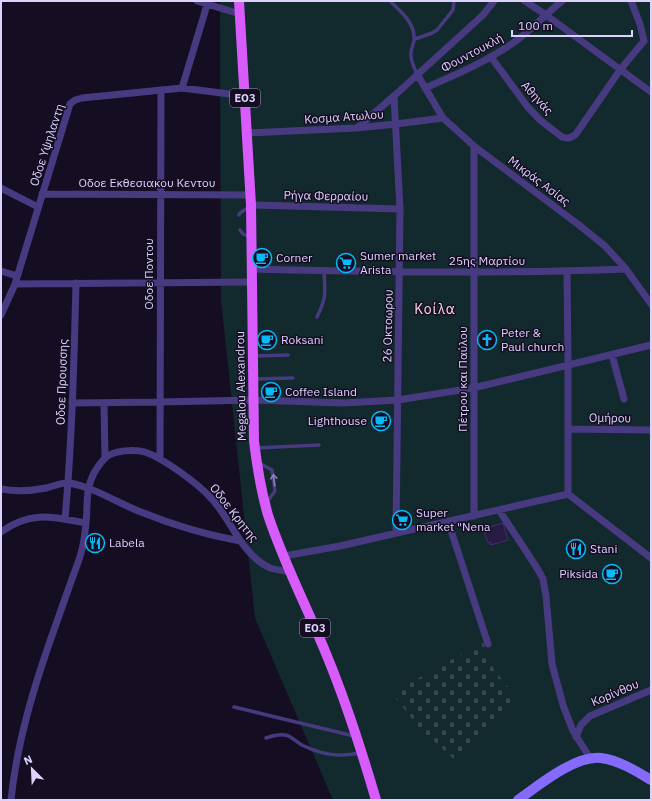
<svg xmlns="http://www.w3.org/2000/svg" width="652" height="801" font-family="'IBM Plex Sans',sans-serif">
<defs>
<pattern id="cemetery-stones" width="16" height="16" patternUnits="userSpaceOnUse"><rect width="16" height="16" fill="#122a2d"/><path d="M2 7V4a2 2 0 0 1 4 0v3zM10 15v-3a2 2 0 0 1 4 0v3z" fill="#34484c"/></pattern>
</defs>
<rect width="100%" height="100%" fill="#150e23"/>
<path fill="#122a2d" d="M220 1H651V800H333L255 618 221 300Z"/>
<path fill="url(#cemetery-stones)" d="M483 642 493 668 518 700 456 761 419 728 392 693Z"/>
<path fill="#291b44" stroke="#452d6f" d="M503 523 508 540 491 545 490 542 488 543 484 532 487 531 486 528Z"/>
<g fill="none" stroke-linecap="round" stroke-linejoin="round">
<path stroke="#483a81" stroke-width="3.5" d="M390 1C400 11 414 22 414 37 415 42 411 47 411 53 410 60 414 67 417 74
M415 39 432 33 437 30 453 10 454 1
M239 215 240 213 249 207
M240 230 243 234 250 237
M317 317C327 297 325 293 324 271
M255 356 288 355
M255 379 293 378
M256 448 319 445
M259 463 272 470 275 491 267 502
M234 707 354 736
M266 738C272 736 279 734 285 735 292 736 297 743 304 746 323 755 339 757 360 753"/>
<path stroke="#483a81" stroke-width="7" d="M197 1 240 14
M525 1 546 15 651 92
M631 1 640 24 644 41
M491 57 527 106 540 120 562 137C568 139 571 138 576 134L620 70 644 41
M417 74 443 118 474 146 579 225 605 246 626 269 651 304
M182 88 207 5
M425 88C455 75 486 62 513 43 530 31 546 14 562 1
M394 96 400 209 396 532
M357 128 394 96 483 15 494 1
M247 133 356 128 396 124 443 118
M1 188 38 207
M42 194 251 195
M251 205 400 209
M252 269C377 272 502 274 626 269
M1 271 17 276
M567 272 568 365V494
M15 284 253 282
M1 315 15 284 70 104 75 100 82 98 182 88 245 96
M612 355 624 399
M72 403 160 402 254 400 343 403 398 400 473 388 651 345
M104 403 105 458
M568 429 651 430
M160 459 161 90
M1 489C17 492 31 491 46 488 54 486 63 482 70 483 96 488 117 503 141 512 173 525 207 535 240 541
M568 494 651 558
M499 510 537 568 543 579 546 596 552 664 563 705 573 731 590 758
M474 516V146
M65 519C72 441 74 362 76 283
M448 521 488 644
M1 532C31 510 53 517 86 523
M284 556 340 546 568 494
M576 737 581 725 590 716 651 690
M11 800C17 741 35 683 55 627 61 610 67 593 73 576 76 568 79 561 81 553 84 544 85 533 86 523 88 505 85 490 94 473 97 468 101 462 105 458 114 450 135 449 145 452 163 458 197 483 210 497 231 518 241 555 270 568 277 570 284 571 291 572"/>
<path stroke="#856afc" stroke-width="10" d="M518 800C538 786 575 755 601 758 618 760 636 771 651 780"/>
<path stroke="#d85bfc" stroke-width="10" d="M239 1 251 205 254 441C257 466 261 491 268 515 284 564 308 609 327 656 346 702 362 752 376 800"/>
</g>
<defs><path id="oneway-shaft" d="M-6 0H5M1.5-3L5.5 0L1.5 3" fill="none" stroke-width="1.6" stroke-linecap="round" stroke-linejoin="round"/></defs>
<use stroke="#8b7eb9" href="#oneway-shaft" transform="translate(274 480) rotate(-97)"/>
<defs>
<symbol id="cafe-ring" viewBox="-11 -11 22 22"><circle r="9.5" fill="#150e23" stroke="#05baf7" stroke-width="1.5"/><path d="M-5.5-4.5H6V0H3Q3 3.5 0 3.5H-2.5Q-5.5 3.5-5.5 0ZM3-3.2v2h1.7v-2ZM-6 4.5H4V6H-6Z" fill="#05baf7"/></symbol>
<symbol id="supermarket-ring" viewBox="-11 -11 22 22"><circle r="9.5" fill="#150e23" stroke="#05baf7" stroke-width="1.5"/><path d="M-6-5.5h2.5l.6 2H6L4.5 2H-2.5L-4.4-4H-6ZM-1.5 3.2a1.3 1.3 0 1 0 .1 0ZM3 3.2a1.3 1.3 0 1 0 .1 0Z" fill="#05baf7"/></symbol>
<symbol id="church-ring" viewBox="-11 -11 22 22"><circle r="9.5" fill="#150e23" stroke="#05baf7" stroke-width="1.5"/><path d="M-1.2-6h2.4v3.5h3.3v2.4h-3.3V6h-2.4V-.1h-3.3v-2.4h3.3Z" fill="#05baf7"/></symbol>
<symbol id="restaurant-ring" viewBox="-11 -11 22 22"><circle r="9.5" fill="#150e23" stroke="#05baf7" stroke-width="1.5"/><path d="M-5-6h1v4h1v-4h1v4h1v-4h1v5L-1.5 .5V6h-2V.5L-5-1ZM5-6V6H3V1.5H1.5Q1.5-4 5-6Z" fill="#05baf7"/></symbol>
</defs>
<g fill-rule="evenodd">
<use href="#cafe-ring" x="251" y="247" width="22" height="22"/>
<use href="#supermarket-ring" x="335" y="252" width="22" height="22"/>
<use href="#cafe-ring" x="256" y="329" width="22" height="22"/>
<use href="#church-ring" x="476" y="329" width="22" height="22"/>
<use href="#cafe-ring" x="260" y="381" width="22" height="22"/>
<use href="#cafe-ring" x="370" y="410" width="22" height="22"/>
<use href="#supermarket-ring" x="391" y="509" width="22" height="22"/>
<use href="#restaurant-ring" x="84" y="532" width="22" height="22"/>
<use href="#restaurant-ring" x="565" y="538" width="22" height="22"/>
<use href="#cafe-ring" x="601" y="563" width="22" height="22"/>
</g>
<g text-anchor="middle" stroke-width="3" stroke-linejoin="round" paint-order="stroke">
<g fill="#150e23" stroke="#a197bc" stroke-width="1">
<rect x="230" y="89" width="30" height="18" rx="3"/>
<rect x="300" y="619" width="30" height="18" rx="3"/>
</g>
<g font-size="11" font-weight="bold" fill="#ddd2fe">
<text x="245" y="102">ΕΟ3</text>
<text x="315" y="632">ΕΟ3</text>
</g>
<g font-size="12" fill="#ddd2fe" stroke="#150e23">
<text transform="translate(472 53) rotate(-28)" y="4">Φουντουκλή</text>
<text transform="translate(537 98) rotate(48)" y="4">Αθηνάς</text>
<text transform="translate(344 117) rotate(-4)" y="4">Κοσμα Ατωλου</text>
<text transform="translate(47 145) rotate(-72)" y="4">Oδοε Υψηλαντη</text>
<text transform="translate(539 181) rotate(37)" y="4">Μικράς Ασίας</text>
<text x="147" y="187">Oδοε Εκθεσιακου Κεντου</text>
<text transform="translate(326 196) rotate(1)" y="4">Ρήγα Φερραίου</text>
<text x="487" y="265">25ης Μαρτίου</text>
<text transform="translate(149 274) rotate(-90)" y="4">Oδοε Ποντου</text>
<text transform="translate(388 326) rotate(-89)" y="4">26 Οκτοωρου</text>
<text transform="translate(463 379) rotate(-90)" y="4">Πέτρου και Παύλου</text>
<text transform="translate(62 382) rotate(-88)" y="4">Oδοε Προυσσης</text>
<text transform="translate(241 386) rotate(-91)" y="4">Megalou Alexandrou</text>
<text transform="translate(610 418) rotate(1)" y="4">Ομήρου</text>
<text transform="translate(234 513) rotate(52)" y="4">Oδοε Κρητης</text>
<text transform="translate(615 693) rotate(-23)" y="4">Κορίνθου</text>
</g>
<g font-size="12" fill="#ddd2fe" stroke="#150e23" text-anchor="start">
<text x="360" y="260">Sumer market<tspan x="360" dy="14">Arista</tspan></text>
<text x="276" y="262">Corner</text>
<text x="501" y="337">Peter &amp;<tspan x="501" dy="14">Paul church</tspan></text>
<text x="281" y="344">Roksani</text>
<text x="285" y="396">Coffee Island</text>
<text x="367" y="425" text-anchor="end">Lighthouse</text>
<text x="416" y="517">Super<tspan x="416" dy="14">market "Nena</tspan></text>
<text x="109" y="547">Labela</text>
<text x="590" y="553">Stani</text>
<text x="598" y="578" text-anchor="end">Piksida</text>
</g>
<g font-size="14" letter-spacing="1" fill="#fed4e8" stroke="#150e23">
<text x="435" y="314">Κοίλα</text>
</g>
</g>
<rect width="652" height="801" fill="none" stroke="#ddd2fe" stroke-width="4"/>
<g transform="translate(32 769) rotate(336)" stroke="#150e23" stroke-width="3" paint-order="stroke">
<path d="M0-3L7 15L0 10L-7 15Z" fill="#ddd2fe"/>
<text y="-6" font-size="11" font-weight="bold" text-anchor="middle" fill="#ddd2fe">N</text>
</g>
<path d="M512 30v6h120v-6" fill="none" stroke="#ddd2fe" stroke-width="2"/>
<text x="518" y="30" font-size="12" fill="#ddd2fe" stroke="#150e23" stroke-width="3" paint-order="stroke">100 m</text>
</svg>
